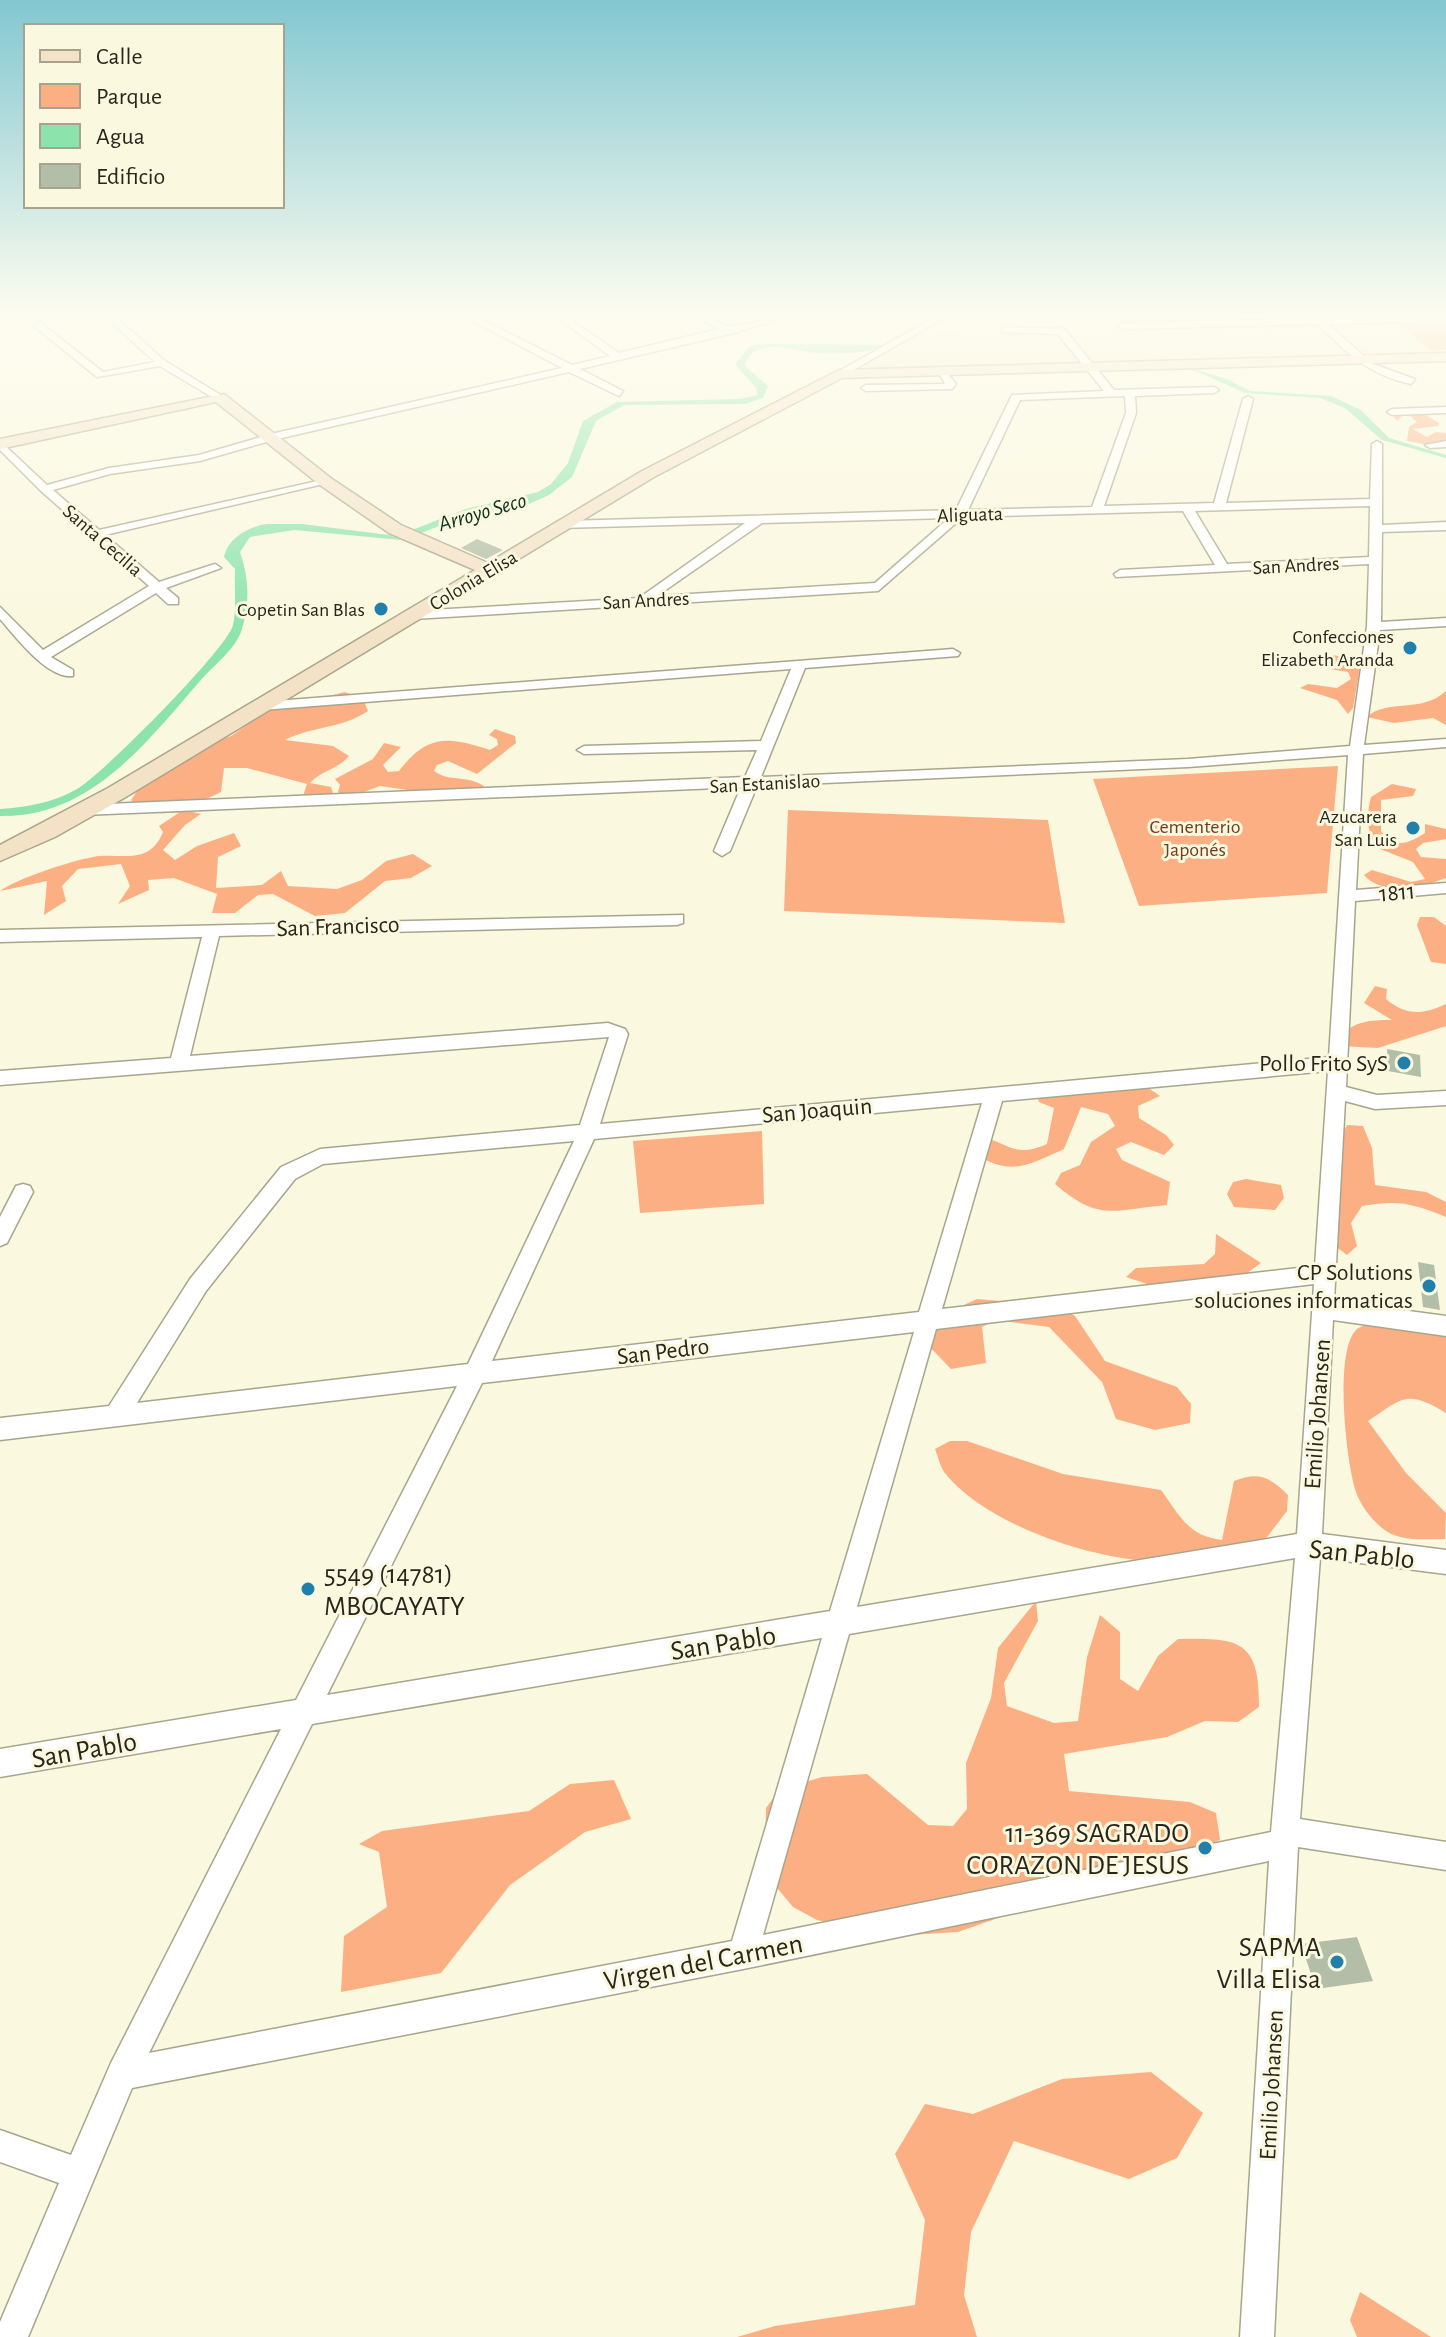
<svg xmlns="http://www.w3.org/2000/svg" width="1446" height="2337" font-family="'Alegreya Sans',sans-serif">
<rect width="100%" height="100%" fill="#faf8de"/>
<path fill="#f0eccb" d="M1446 318V355L845 373 919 332Z"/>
<path fill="#fdaf84" d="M1446 323V350H1430L1400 324Z
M1397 411 1422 413 1439 423 1438 426 1413 429 1427 437 1436 432 1446 433V448L1407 441 1409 427 1417 422 1408 414 1402 415 1398 421 1394 418Z
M1332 655 1344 657 1360 667 1353 708 1348 714 1337 700 1300 688 1308 684 1337 688 1351 679 1348 672 1313 666Z
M1446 691V725L1433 718 1394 723 1367 717C1388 698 1421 714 1446 691Z
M345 692 363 699 368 711C341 729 312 726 285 740L333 746 349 756C337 770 322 770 310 783L331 787 335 799 320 804 303 796 307 784 247 768H224L221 792 184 810 201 814 185 825 163 850 175 860 197 846 234 833 241 846 218 857 216 888 262 885 281 871 288 886 337 889 362 880 386 861 413 854 432 866 411 878 385 881 345 913 315 916 273 894 258 895 235 913H212L217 894 174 878 148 880 149 890 118 904 130 886 121 864 78 869 62 886 66 901 44 915 47 881 0 891C16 879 71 861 93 857 120 852 149 867 163 832L159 826 180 812C160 814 146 815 131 800L156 763 231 736 267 711Z
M495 729 515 736 516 743 477 774 448 761 437 765 434 771C448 782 468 775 484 786L479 790 442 795 380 786 345 799 338 792 340 785 335 779 373 759 384 743 401 747 383 765 388 772 399 771C427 734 448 736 490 750L498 745 497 739 489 735Z
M1338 766 1327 893 1139 906 1093 779Z
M1392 784 1416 789 1413 796 1381 800V831C1395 849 1408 844 1425 833V824L1446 829V839L1423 843 1416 849 1421 857 1446 859V878C1423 887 1383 897 1364 875L1372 870 1411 882 1425 879 1413 862 1375 847C1367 828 1366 817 1371 797Z
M788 810 1048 820 1065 923 784 911Z
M1420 917H1434L1446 926V964L1431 962 1417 925Z
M1375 986 1387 989 1386 999C1407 1016 1422 1015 1446 1004V1026L1378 1048 1340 1046 1339 1036C1356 1021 1369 1020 1392 1020L1364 1003Z
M1147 1087 1160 1096 1138 1106 1139 1118 1166 1135 1174 1145 1164 1155 1131 1142 1116 1149 1122 1160 1170 1182 1167 1205C1112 1210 1099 1222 1055 1184L1061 1173 1080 1165 1091 1142 1115 1126 1108 1114 1081 1107 1064 1149C1027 1166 1009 1177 972 1152L971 1139C1005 1133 1007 1162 1047 1144L1054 1108 1039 1102 1035 1090Z
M1347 1125 1363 1126 1372 1148 1375 1185 1426 1192 1446 1202V1217C1411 1203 1399 1200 1362 1206L1351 1223 1357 1246 1347 1255 1331 1243 1337 1145Z
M762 1131 764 1204 640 1213 633 1141Z
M1246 1179 1281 1185 1284 1198 1275 1210 1234 1207 1227 1194 1233 1182Z
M1216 1234 1261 1263 1243 1276 1159 1288 1126 1277 1136 1268 1204 1264 1215 1254Z
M977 1299 1059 1306 1075 1316 1105 1361 1177 1387 1191 1404 1190 1423 1155 1430 1116 1419 1102 1382 1049 1327 996 1320 982 1327 986 1363 951 1369 925 1342 924 1323Z
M1446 1320V1413C1406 1389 1403 1398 1368 1421L1406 1473 1446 1513 1445 1539C1425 1539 1403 1542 1386 1531 1373 1522 1361 1506 1356 1492 1346 1463 1334 1352 1356 1330 1370 1316 1425 1321 1446 1320Z
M950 1441H967L1063 1474 1161 1490C1180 1516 1188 1536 1222 1540L1234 1481C1258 1471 1270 1477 1288 1495L1287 1511 1254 1554C1216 1556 1174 1563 1137 1560 1077 1554 982 1521 944 1472 940 1466 938 1456 935 1449Z
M1036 1601 1038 1621 1004 1683 1007 1706 1054 1723 1078 1721 1087 1657 1100 1615 1120 1632V1679L1138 1691 1158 1656 1178 1639C1238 1638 1260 1639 1259 1707L1238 1722 1205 1721 1167 1737 1064 1754 1069 1791 1190 1802 1216 1813 1220 1840 958 1932 893 1936 817 1920 793 1907 773 1883 765 1858 766 1808 779 1790 822 1777 867 1774 928 1825 953 1826 967 1809 966 1763 991 1698 998 1648Z
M614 1780 631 1819 585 1832 510 1885 441 1973 341 1992 344 1936 387 1907 379 1852 359 1844 382 1831 529 1811 570 1784Z
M1151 2072 1203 2113 1177 2158 1129 2179 1014 2141 971 2232 964 2295 977 2337H737L775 2326 915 2305 925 2220 895 2154 925 2104 973 2114 1062 2079Z
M1360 2292 1431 2337H1357L1350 2320Z"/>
<path fill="#8ce3ac" d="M775 344 886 345C869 354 836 354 817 353 795 352 753 334 745 366L768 386 763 398 745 404 624 405 596 421 572 477 549 495 529 504 468 515 421 533 412 530 466 509 538 492 551 484 568 463 583 421 617 402 740 399 757 395V389L735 364 751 345Z
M1187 367 1227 379 1250 391 1331 396 1361 410 1389 438 1446 455V458L1382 440 1345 408 1320 398 1245 393Z
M267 524H302L389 535 401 540 294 530 250 537 240 552C249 579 250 602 242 629 236 649 213 666 200 681 146 743 90 818 0 816V809C27 807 53 803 77 789 102 775 228 648 233 625 237 608 234 586 235 569L224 557C228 538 249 526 267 524Z"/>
<path fill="#b3bea8" d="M477 539 503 550 486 559 461 548Z
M1387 1049 1420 1055 1421 1077 1388 1071Z
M1418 1262 1434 1265 1440 1310 1423 1307Z
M1357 1937 1373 1981 1316 1989 1301 1944Z"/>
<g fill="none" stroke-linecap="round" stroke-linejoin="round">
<defs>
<path id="street" d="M18 313H28L103 372 155 362 101 313H111L165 361 224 397 215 399 160 366 97 377Z
M458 313H469L572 365 610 356 551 313H561L619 353 719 329 690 313C705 313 717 326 731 326 754 326 776 313 799 313L734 333 580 369 623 391 619 396 569 372 273 440 200 461 110 474 53 490 99 530 326 479 332 482 105 535 159 582 215 564 221 568 166 588 178 598V604H168L156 593 51 657 73 670V676C47 679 16 637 0 619V607L43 650 149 586 41 491 0 450V441L47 485 109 468 199 455 271 434 562 368Z
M619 313 610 317 605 314 606 313Z
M942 313H953L843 376 834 374Z
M1316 313 1323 318 1446 315V321L1328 324 1373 364 1415 379 1411 384C1371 376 1346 353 1318 324L1123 329 1118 326 1123 323 1313 319 1311 316Z
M1004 327 1064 329 1114 390 1214 387 1219 390 1214 393 1135 396 1136 413 1104 506 1214 503 1243 399 1248 396 1253 399 1226 503 1370 499 1372 444 1377 441 1382 444V525L1446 522V530L1382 532 1381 622 1446 618V626L1380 630 1364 745 1446 739V747L1363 754 1356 890 1446 883V893L1355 901 1346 1087 1377 1095 1446 1091V1105L1375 1109 1345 1101 1334 1301 1446 1316V1336L1333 1320 1322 1534 1446 1550V1574L1320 1558 1300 1819 1446 1842V1870L1298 1847 1274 2337H1240L1269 1861 743 1969 132 2088 28 2337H0V2322L59 2183 0 2162V2130L71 2155 111 2063 281 1729 0 1777V1749L296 1700 457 1386 0 1440V1418L109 1406 190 1279 281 1167 320 1149 580 1125 609 1037 0 1085V1071L171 1058 202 937 0 942V930L683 915V923L677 925 219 936 190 1056 608 1023 625 1029 628 1034 600 1124 1329 1057 1348 755 1188 767 757 786 730 851 722 856 714 851 741 787 83 815 75 810 83 805 745 777 757 750 584 754 577 750 584 746 761 741 791 669 262 710 255 706 262 702 953 649 960 653 958 656 805 668 761 777 1188 759 1350 746 1367 626 1369 564 1116 577 1114 574 1120 570 1215 565 1183 511 963 517 878 591 413 619 407 615 413 611 639 598 745 523 560 528 558 525 564 521 956 510 1012 395 1104 391 1058 334 1001 332ZM1125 396 1126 413 1092 507 968 510 1020 400ZM1370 506 1369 557 1227 564 1195 511ZM949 518 875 583 657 596 762 523ZM1328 1071 1315 1266 942 1309 1002 1101ZM982 1103 919 1312 492 1361 594 1139ZM574 1141 468 1364 137 1403 206 1291 295 1179 323 1164ZM1314 1284 1297 1534 857 1607 936 1329ZM914 1332 830 1611 327 1695 482 1383ZM1295 1558 1271 1832 763 1935 849 1634ZM822 1638 732 1941 149 2053 312 1724Z
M943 368 956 384 952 389 866 391 861 388 866 385 945 384 938 371Z
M1446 407V413L1392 415 1387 412 1392 409Z
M1446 441V447L1430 448 1425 445Z
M23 1184 30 1186 33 1192 7 1243 0 1246V1217L16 1186Z"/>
<path id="secondary" d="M1446 353V361L842 378 654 477 124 798 55 837 0 861V845L108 788 475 570 389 533 320 485 216 402 0 449V439L224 394 332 479 401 525 488 563 642 471 839 370Z"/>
</defs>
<use href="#street" stroke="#a8a58d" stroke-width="3"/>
<use href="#secondary" stroke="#a8a58d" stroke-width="3"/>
<use href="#street" fill="#fff" fill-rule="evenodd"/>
<use href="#secondary" fill="#f4e2c6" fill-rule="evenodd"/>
</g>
<linearGradient id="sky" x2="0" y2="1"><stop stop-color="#83c7d0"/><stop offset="0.49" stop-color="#fdfcf0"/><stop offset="1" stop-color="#fdfcf0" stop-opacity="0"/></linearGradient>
<rect width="1446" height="640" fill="url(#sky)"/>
<g fill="#217fab" stroke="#faf8de" stroke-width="3">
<circle cx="381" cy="609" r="8"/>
<circle cx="1410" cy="648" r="8"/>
<circle cx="1413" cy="828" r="8"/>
<circle cx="1404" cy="1063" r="8"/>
<circle cx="1429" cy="1286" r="8"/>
<circle cx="308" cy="1589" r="8"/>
<circle cx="1205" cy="1848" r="8"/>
<circle cx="1337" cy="1962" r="8"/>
</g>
<g text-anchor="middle" stroke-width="6" stroke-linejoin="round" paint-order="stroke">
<g font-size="20" fill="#27261c" stroke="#faf8de">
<text transform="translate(970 514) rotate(-2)" y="7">Aliguata</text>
<text transform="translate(103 540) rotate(41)" y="7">Santa Cecilia</text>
<text transform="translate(1296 565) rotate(-3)" y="7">San Andres</text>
<text transform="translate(473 580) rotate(-31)" y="7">Colonia Elisa</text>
<text transform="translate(646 600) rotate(-3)" y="7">San Andres</text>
<text transform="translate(765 783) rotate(-3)" y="7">San Estanislao</text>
</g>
<g font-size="20" fill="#27261c" stroke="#faf8de" text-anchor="end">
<text x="365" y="616">Copetin San Blas</text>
<text x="1394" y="643">Confecciones<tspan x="1394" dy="23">Elizabeth Aranda</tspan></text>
<text x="1397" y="823">Azucarera<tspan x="1397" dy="23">San Luis</tspan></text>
</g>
<g font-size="20" fill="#713c1c" stroke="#faf8de">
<text x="1195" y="833">Cementerio<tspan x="1195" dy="23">Japonés</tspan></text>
</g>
<g font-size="22" font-style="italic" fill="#0c321d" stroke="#faf8de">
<text transform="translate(482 511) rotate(-16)" y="8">Arroyo Seco</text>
</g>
<g font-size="24" fill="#27261c" stroke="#faf8de">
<text transform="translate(1397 892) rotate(-5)" y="8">1811</text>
<text transform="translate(338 926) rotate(-2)" y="8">San Francisco</text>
<text transform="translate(817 1110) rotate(-5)" y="8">San Joaquin</text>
<text transform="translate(663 1351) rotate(-7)" y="8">San Pedro</text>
<text transform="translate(1317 1414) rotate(-86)" y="8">Emilio Johansen</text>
<text transform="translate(1271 2085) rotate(-87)" y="8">Emilio Johansen</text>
</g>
<g font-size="24" fill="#27261c" stroke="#faf8de" text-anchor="end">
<text x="1388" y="1071">Pollo Frito SyS</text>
<text x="1413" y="1280">CP Solutions<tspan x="1413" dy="28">soluciones informaticas</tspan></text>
</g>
<g font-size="28" fill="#27261c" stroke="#faf8de">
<text transform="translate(1362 1553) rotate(6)" y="10">San Pablo</text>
<text transform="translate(723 1642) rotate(-9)" y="10">San Pablo</text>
<text transform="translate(84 1749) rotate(-10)" y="10">San Pablo</text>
<text transform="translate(703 1961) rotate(-11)" y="10">Virgen del Carmen</text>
</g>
<g font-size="28" fill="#27261c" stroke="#faf8de" text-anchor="end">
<text x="324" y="1583" text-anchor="start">5549 (14781)<tspan x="324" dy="32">MBOCAYATY</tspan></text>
<text x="1189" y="1842">11-369 SAGRADO<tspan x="1189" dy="32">CORAZON DE JESUS</tspan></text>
<text x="1321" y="1956">SAPMA<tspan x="1321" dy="32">Villa Elisa</tspan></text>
</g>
</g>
<rect x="24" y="24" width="260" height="184" fill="#faf8de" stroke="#a6a490" stroke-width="2"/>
<rect x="40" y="50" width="40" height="12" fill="#f4e2c6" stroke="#a6a490" stroke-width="2"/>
<text x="96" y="64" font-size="24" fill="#27261c">Calle</text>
<rect x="40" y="84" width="40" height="24" fill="#fdaf84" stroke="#a6a490" stroke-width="2"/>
<text x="96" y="104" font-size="24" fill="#27261c">Parque</text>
<rect x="40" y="124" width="40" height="24" fill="#8ce3ac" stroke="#a6a490" stroke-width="2"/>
<text x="96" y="144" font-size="24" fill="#27261c">Agua</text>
<rect x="40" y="164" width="40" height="24" fill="#b3bea8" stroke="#a6a490" stroke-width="2"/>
<text x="96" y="184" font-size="24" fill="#27261c">Edificio</text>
</svg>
